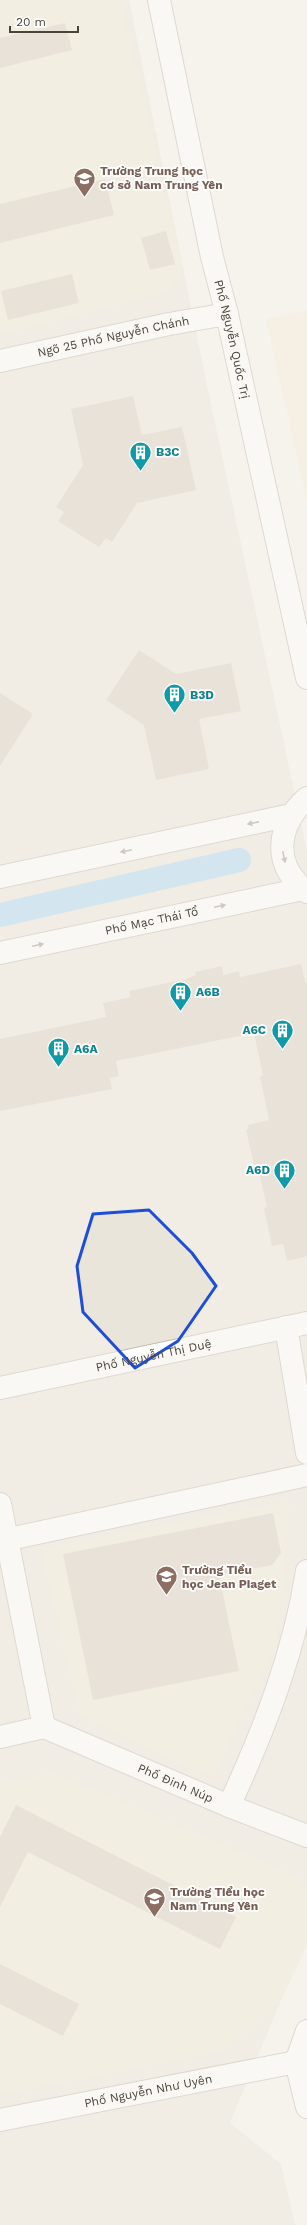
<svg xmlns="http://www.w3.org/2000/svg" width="307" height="2225" font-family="'Work Sans',sans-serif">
<rect width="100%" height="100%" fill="#f6f3ec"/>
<path fill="#eae5da" d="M0 0H129L206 381 307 851V1945L282 1998 230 2123 281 2164 295 2225H0Z"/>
<path fill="#f7ead8" d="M307 311V502L266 319Z"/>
<path fill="#efe8d6" d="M0 0H120L151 127 183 269 167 292 0 335Z
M290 1501 277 1644 212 1778 80 1715 40 1549Z
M54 1773 297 1876 307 1893V1945L282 1998 223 2051 0 2095V1783Z"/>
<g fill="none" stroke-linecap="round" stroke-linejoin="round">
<path stroke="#a9d4f2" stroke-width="24" d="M0 915 239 860"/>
</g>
<path fill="#d8cfc1" d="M65 23 72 50 0 68V38Z
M105 179 114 215 0 243V204Z
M166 231 175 264 150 270 141 238Z
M72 274 79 303 8 320 1 291Z
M133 396 142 435 182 427 196 490 137 503 112 542 106 538 99 547 58 521 64 512 56 507 83 465 71 409Z
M139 650 176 674 231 663 241 711 199 719 209 769 156 780 144 725 106 700Z
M0 693 33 714 0 766Z
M301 964 305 982H307V1256L287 1261 283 1244 272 1246 264 1208 267 1207 257 1164 254 1165 246 1130 249 1129 248 1125 269 1120 260 1076 263 1075 254 1033 116 1061 119 1076 110 1078 112 1089 0 1111V1039L106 1017 103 1003 131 997 129 991 187 979 196 975 195 972 222 966 223 975 239 971 240 977Z
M273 1513 281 1553 272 1565 219 1575 239 1671 93 1700 63 1554Z
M16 1805 236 1917 220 1949 28 1852 0 1907V1837Z
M0 1964 79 2004 63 2036 0 2004Z"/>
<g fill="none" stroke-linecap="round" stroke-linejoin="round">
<defs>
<g id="minor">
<path id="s1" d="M159 0 212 257 227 314 307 678"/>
<path id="s2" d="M0 361 169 324 227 314"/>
<path d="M286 1327 307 1453"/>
<path id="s3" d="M0 1388 307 1323"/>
<path d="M0 1504 44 1727 0 1737"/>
<path d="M0 1541 307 1475"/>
<path id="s4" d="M44 1727 229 1806 307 1836"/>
<path d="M229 1806C264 1730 294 1654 307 1571"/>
<path d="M307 2031 296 2062 307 2107"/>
<path id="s5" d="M0 2120 296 2062"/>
</g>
<g id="tertiary">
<path d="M307 798C276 826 272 865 307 892"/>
<path d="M0 877 291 815"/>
<path id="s6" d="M0 953 303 889"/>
</g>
</defs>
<use href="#minor" stroke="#c2bbae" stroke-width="24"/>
<use href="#tertiary" stroke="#c2bbae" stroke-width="24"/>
<use href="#minor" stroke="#fff" stroke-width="22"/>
<use href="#tertiary" stroke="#fff" stroke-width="22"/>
</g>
<defs><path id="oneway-solid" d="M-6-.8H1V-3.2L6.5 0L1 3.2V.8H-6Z"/></defs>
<g fill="#9c9892">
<use href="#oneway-solid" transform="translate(253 823) rotate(169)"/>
<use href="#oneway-solid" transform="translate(126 851) rotate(168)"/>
<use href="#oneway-solid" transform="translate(284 857) rotate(78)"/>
<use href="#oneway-solid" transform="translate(220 906) rotate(-12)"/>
<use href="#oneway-solid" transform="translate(38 945) rotate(-12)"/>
</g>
<path d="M0 0H307V2225H0ZM149 1210 192 1253 216 1286 178 1341 135 1368 83 1312 77 1266 93 1214Z" fill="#f6f3ec" fill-opacity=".55" fill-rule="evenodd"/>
<path fill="none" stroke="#1d4ed8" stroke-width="3" stroke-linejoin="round" d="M149 1210 192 1253 216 1286 178 1341 135 1368 83 1312 77 1266 93 1214Z"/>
<defs>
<symbol id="school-pin" viewBox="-11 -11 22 30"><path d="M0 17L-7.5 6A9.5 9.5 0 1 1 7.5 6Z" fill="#8d6e63" stroke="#fff"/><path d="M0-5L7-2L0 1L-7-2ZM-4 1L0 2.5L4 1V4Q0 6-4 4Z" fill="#fff"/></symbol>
<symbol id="building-pin" viewBox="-11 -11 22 30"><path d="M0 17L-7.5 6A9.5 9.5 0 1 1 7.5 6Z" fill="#0f9aa8" stroke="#fff"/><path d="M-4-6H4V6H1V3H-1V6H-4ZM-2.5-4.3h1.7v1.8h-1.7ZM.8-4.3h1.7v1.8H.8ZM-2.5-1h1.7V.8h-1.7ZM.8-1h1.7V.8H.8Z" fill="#fff"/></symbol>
</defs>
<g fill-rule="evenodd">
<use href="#school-pin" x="72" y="166" width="25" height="34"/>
<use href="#building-pin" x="128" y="440" width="25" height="34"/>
<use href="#building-pin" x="162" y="682" width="25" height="34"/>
<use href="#building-pin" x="168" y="980" width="25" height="34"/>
<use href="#building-pin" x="270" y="1018" width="25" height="34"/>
<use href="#building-pin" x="46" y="1036" width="25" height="34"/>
<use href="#building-pin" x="272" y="1158" width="25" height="34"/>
<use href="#school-pin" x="154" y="1564" width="25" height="34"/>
<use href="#school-pin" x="142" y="1886" width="25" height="34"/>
</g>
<g text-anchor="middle" stroke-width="3.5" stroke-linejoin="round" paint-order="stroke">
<g font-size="12" font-weight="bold" fill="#785e54" stroke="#fff" text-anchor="start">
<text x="100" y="175">Trường Trung học<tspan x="100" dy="14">cơ sở Nam Trung Yên</tspan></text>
<text x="182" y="1574">Trường Tiểu<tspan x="182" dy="14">học Jean Piaget</tspan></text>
<text x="170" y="1896">Trường Tiểu học<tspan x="170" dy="14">Nam Trung Yên</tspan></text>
</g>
<g font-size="12" fill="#4b4439" stroke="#fff">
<text dy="4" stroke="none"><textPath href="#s2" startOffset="116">Ngõ 25 Phố Nguyễn Chánh</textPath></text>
<text dy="4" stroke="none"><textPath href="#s1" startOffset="347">Phố Nguyễn Quốc Trị</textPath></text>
<text dy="4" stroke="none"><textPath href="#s6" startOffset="155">Phố Mạc Thái Tổ</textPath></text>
<text dy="4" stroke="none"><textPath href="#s3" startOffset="157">Phố Nguyễn Thị Duệ</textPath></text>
<text dy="4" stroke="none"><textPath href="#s4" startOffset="143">Phố Đinh Núp</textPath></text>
<text dy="4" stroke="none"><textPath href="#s5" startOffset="151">Phố Nguyễn Như Uyên</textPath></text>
</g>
<g font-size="12" font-weight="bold" fill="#0d838f" stroke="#fff" text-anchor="start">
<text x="156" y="456">B3C</text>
<text x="190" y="699">B3D</text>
<text x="196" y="996">A6B</text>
<text x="266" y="1034" text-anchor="end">A6C</text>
<text x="74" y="1053">A6A</text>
<text x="270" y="1174" text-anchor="end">A6D</text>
</g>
</g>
<path d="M10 26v6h68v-6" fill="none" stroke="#4b4439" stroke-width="2"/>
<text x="16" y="26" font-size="12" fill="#4b4439" stroke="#ffffff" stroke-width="3" paint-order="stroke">20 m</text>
</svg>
